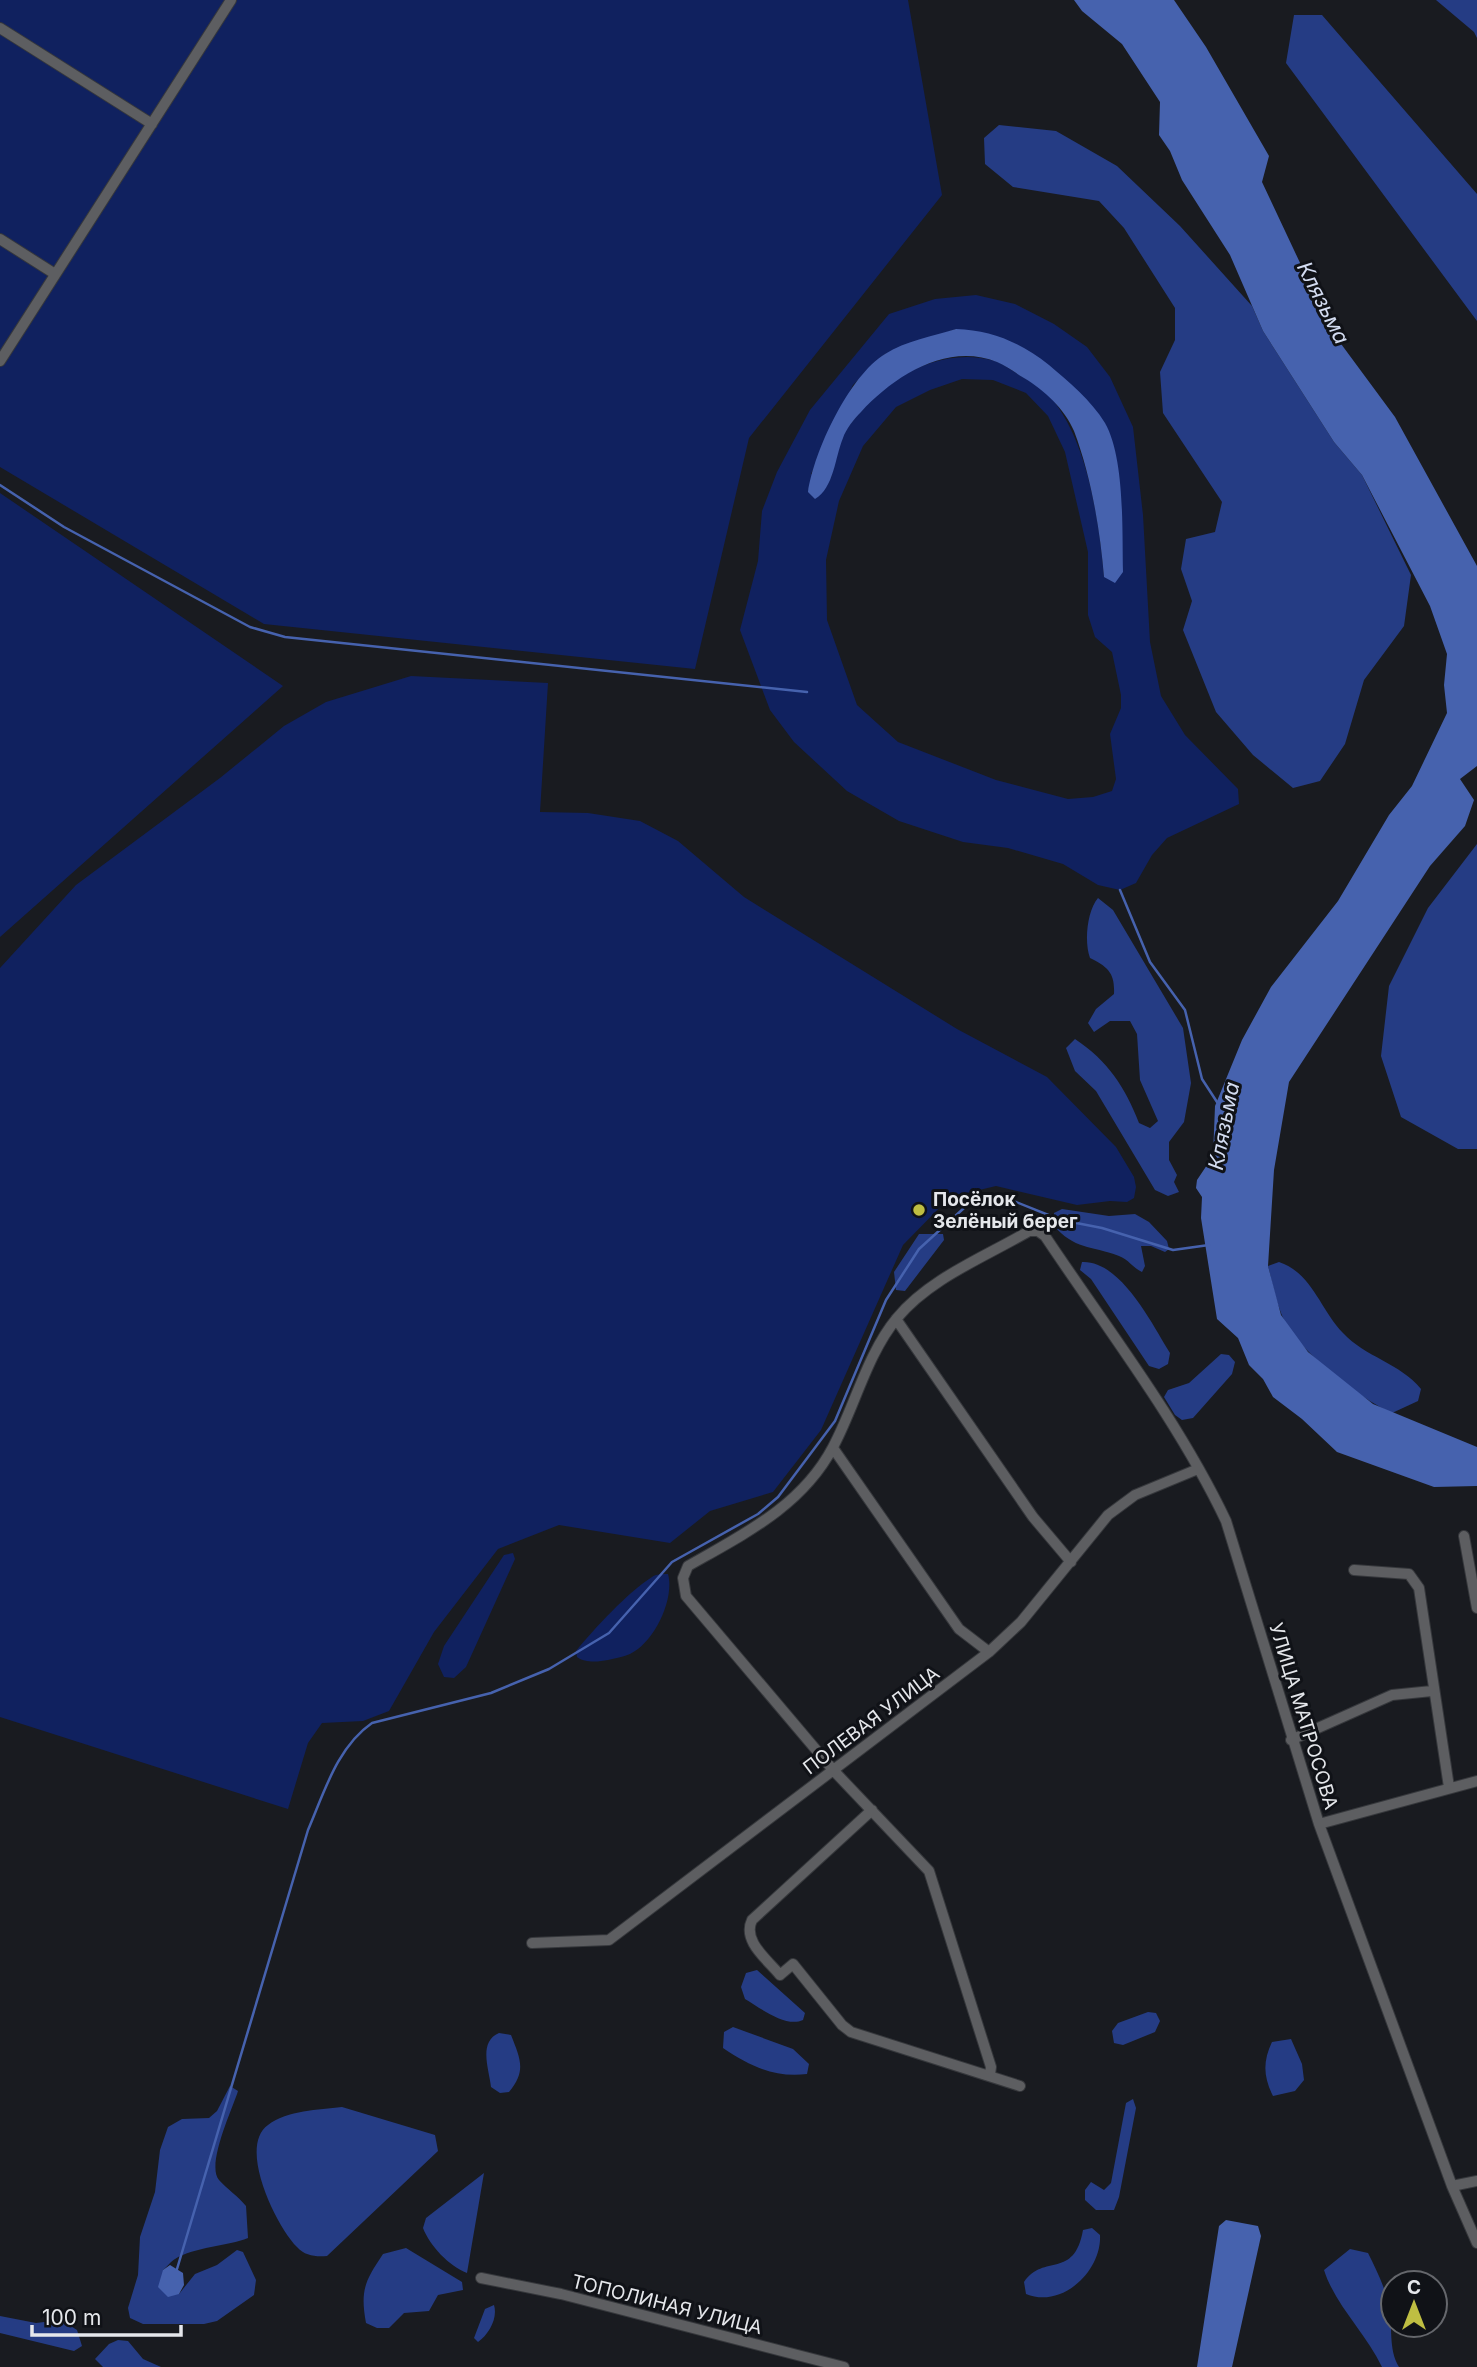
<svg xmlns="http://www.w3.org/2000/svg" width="1477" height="2367" font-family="Inter,sans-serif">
<rect width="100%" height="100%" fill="#191b20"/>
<path fill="#10215f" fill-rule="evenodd" d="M0 0H908L942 195 749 438 695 669 264 624 0 467Z
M976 295 1015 304 1054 324 1087 347 1110 377 1133 427 1143 515 1150 642 1161 696 1185 735 1238 789 1239 804 1167 838 1152 855 1136 883 1120 890 1098 885 1063 864 1008 848 963 842 899 821 847 791 794 742 770 710 740 630 758 561 762 511 777 472 810 410 889 314 935 299ZM956 329 1106 425 1104 577C1099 519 1087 434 1045 391 1038 384 1026 379 1018 374 1011 370 1002 363 995 361 936 344 876 384 845 432 837 446 834 463 831 478L811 474 853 385 885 354ZM962 379 993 380 1026 393 1048 416 1065 452 1088 552V615L1095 637 1112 652 1121 695V708L1110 734 1116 779 1112 791 1093 797 1068 799 996 780 898 742 857 705 827 620 826 560 839 501 863 446 896 407 930 390Z
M0 493 283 686 0 937Z
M411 676 548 683 540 812 588 813 640 821 678 841 744 897 957 1029 1047 1077 1116 1147 1134 1177 1136 1187 1134 1198 1127 1202 1110 1201 1077 1205 996 1186 950 1197 903 1245 821 1430 773 1492 710 1511 670 1543 559 1525 498 1549 434 1632 389 1711 363 1721 322 1723 308 1743 288 1809 0 1717V968L76 885 220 778 284 726 326 702Z
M513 1553 515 1559 466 1667 454 1678 444 1677 438 1664 444 1646 504 1555Z
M668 1574C675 1599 654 1643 630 1654 623 1657 615 1658 608 1660 598 1662 585 1663 577 1657L576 1651C595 1628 627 1593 652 1577 656 1574 662 1574 668 1574Z"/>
<path fill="#253c84" d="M1436 0H1477V38L1474 32Z
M1294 15H1322L1477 194V321L1286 63Z
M999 125 1056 131 1117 166 1180 226 1252 306 1263 331 1334 442 1362 475 1411 575 1404 626 1364 680 1345 744 1320 781 1293 788 1253 755 1216 712 1183 630 1192 601 1181 569 1186 539 1215 532 1222 502 1163 413 1160 372 1175 340V308L1124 228 1099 201 1013 187 985 164 984 138Z
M1477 844V1149H1458L1401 1117 1381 1056 1389 986 1428 908Z
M1098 898 1113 910 1183 1028 1191 1083 1184 1122 1169 1142V1160L1177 1175 1174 1182 1179 1192 1168 1196 1155 1190 1096 1091 1075 1071 1066 1048 1075 1039C1108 1061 1125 1087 1139 1123L1150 1128 1158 1121 1140 1080 1137 1034 1130 1021H1110L1094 1032 1088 1023 1096 1009 1114 994C1115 973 1108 967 1090 958 1084 942 1087 911 1098 898Z
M1062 1209 1109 1216 1135 1214 1149 1222 1167 1241 1169 1249 1165 1252 1151 1246H1141L1145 1266 1142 1272C1133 1268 1128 1259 1119 1256 1090 1245 1075 1250 1053 1225L1054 1213Z
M919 1234H943L944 1240 905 1291 896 1290 894 1272Z
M1082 1262C1121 1260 1153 1326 1170 1353L1168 1364 1159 1369 1149 1366 1091 1279 1080 1270Z
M1279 1262C1312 1273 1320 1309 1343 1333 1365 1357 1400 1363 1421 1389L1418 1401 1392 1413C1357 1397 1295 1349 1281 1313 1275 1298 1272 1281 1268 1266Z
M1221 1354 1229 1355 1235 1362 1232 1374 1193 1418 1182 1420 1175 1415 1164 1397 1168 1390 1189 1383Z
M757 1970 805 2013 803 2020C786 2028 760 2008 745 1999L741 1987 746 1973Z
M1148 2012 1156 2013 1160 2021 1155 2032 1123 2045 1114 2043 1112 2031 1118 2023Z
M733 2027 793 2049 809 2064 807 2074C774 2078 750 2066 723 2048L724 2032Z
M499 2033 511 2035C520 2058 527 2071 509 2092L500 2093 491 2087C489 2069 478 2042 499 2033Z
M1291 2039 1302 2064 1304 2080 1295 2091 1273 2096C1263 2076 1263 2061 1272 2042Z
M230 2086 238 2091C232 2110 206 2165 219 2180 227 2189 238 2196 246 2206L248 2238C228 2246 194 2247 175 2259 171 2261 167 2267 163 2270L179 2294 195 2274 217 2265 237 2250 243 2252 256 2280 254 2295 217 2321 204 2324H143L130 2318 128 2308 138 2275 140 2237 155 2192 160 2150 168 2127 182 2119 209 2118 217 2111Z
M1133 2099 1136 2108 1119 2197 1114 2210H1096L1085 2200V2190L1091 2182 1104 2190 1111 2183 1126 2103Z
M342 2107 435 2135 438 2151 327 2256C316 2257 305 2256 297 2247 277 2227 237 2147 268 2125 288 2110 318 2110 342 2107Z
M484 2173 467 2273C449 2266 430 2246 423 2228L426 2218Z
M1092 2228 1100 2235C1102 2271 1062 2309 1026 2294L1024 2282C1044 2253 1074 2280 1083 2230Z
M406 2248 462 2282 463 2290 438 2295 429 2311 404 2313 389 2328H377L366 2323C360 2290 365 2281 383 2254Z
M1350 2249 1368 2253C1376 2269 1385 2287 1389 2306 1393 2326 1388 2349 1399 2367H1382C1366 2333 1335 2305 1324 2270Z
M494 2305C498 2318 489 2334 478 2342L474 2338 485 2309Z
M0 2316 36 2323 61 2320 77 2330 82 2346 74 2351 0 2333Z
M118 2340 128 2341 143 2359 161 2367H103L95 2359 109 2344Z"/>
<path fill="#4662ae" d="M1074 0H1174L1206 47 1269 156 1262 182 1333 333 1395 417 1477 566V766L1460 779 1474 800 1465 826 1430 866 1289 1082 1274 1170 1268 1266 1281 1315 1308 1352 1373 1404 1477 1447V1486L1434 1487 1337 1452 1302 1419 1273 1397 1263 1379 1249 1365 1238 1338 1217 1319 1201 1218 1202 1197 1196 1188 1197 1180 1213 1156 1215 1106 1242 1040 1271 987 1338 901 1389 815 1412 786 1447 713 1444 685 1447 654 1430 606 1362 475 1334 442 1263 331 1230 255 1182 180 1170 151 1159 135 1160 102 1122 44 1082 11Z
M956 329C992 330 1021 343 1049 365 1069 382 1091 400 1105 423 1125 458 1122 531 1123 572L1115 583 1104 577C1100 529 1091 476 1074 431 1065 409 1044 390 1024 378 1016 373 1006 366 997 362 947 342 894 376 861 412 854 419 846 429 843 438 835 457 834 488 815 499L808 492C814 451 849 376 885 354 905 341 934 336 956 329Z
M1226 2220 1258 2226 1261 2236 1232 2367H1197L1219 2226Z
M170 2265 183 2273 184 2285 179 2294 168 2297 158 2287 163 2270Z"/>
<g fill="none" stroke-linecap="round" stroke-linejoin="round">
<path stroke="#4662ae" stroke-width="2.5" d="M0 485 64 527 250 627 285 637 807 692
M1120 890 1150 962 1185 1010 1202 1079 1217 1102
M177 2269 308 1830C324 1793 337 1747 372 1723L491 1693 549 1669 609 1633 672 1562 758 1514 778 1497 835 1421 886 1300 919 1249 975 1198 1011 1200 1061 1220 1102 1228 1173 1250 1209 1245"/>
<defs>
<path id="minor" d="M0 28 152 124
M0 239 55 274
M0 361 231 0
M896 1319 1033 1517 1071 1562
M833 1448 959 1629 989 1652
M1464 1536 1477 1608
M1354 1570 1409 1574 1419 1588 1449 1787
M1291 1740 1392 1695 1432 1691
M872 1810 752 1920C742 1941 767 1959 780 1975L793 1964 842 2025 851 2032 1020 2086
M1319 1824 1477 1781
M532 1943 609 1940 989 1652 1021 1622 1108 1515 1135 1495 1198 1469
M990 2074 991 2067 929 1871 834 1771 686 1596 683 1578 688 1566C744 1534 802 1506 833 1447 855 1406 867 1354 897 1318 930 1278 985 1257 1029 1231H1038L1045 1236C1107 1329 1178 1420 1226 1521L1319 1824 1452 2186 1477 2243
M1452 2186 1477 2181
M481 2278 561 2294 844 2367"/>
</defs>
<use href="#minor" stroke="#36383c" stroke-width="12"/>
<use href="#minor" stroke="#5d5e61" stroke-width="10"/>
</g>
<circle fill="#bfbe42" stroke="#101217" stroke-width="2.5" cx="919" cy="1210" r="7"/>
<g text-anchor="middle" stroke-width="6" stroke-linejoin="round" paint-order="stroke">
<g font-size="19" font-weight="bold" fill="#e5e7eb" stroke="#101217" text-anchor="start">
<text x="933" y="1206">Посёлок<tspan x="933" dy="22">Зелёный берег</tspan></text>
</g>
<g font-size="19" fill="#e5e7eb" stroke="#101217">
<text transform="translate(1304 1716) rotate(73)" y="7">УЛИЦА МАТРОСОВА</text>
<text transform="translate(871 1720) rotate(-37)" y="7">ПОЛЕВАЯ УЛИЦА</text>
<text transform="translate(667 2304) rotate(14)" y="7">ТОПОЛИНАЯ УЛИЦА</text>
</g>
<g font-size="21" font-style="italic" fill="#d3dcf1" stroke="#101217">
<text transform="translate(1323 303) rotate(63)" y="7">Клязьма</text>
<text transform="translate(1224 1126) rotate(-79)" y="7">Клязьма</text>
</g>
</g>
<g transform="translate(1414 2304)"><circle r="33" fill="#101217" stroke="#65676c" stroke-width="2"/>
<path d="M0-5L12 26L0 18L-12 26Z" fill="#bfbe42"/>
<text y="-10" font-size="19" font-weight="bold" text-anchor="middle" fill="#e5e7eb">С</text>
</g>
<path d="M32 2325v10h149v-10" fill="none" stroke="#e5e7eb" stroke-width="3.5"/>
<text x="42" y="2325" font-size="21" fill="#e5e7eb" stroke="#101217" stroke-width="5" paint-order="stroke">100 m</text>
</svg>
